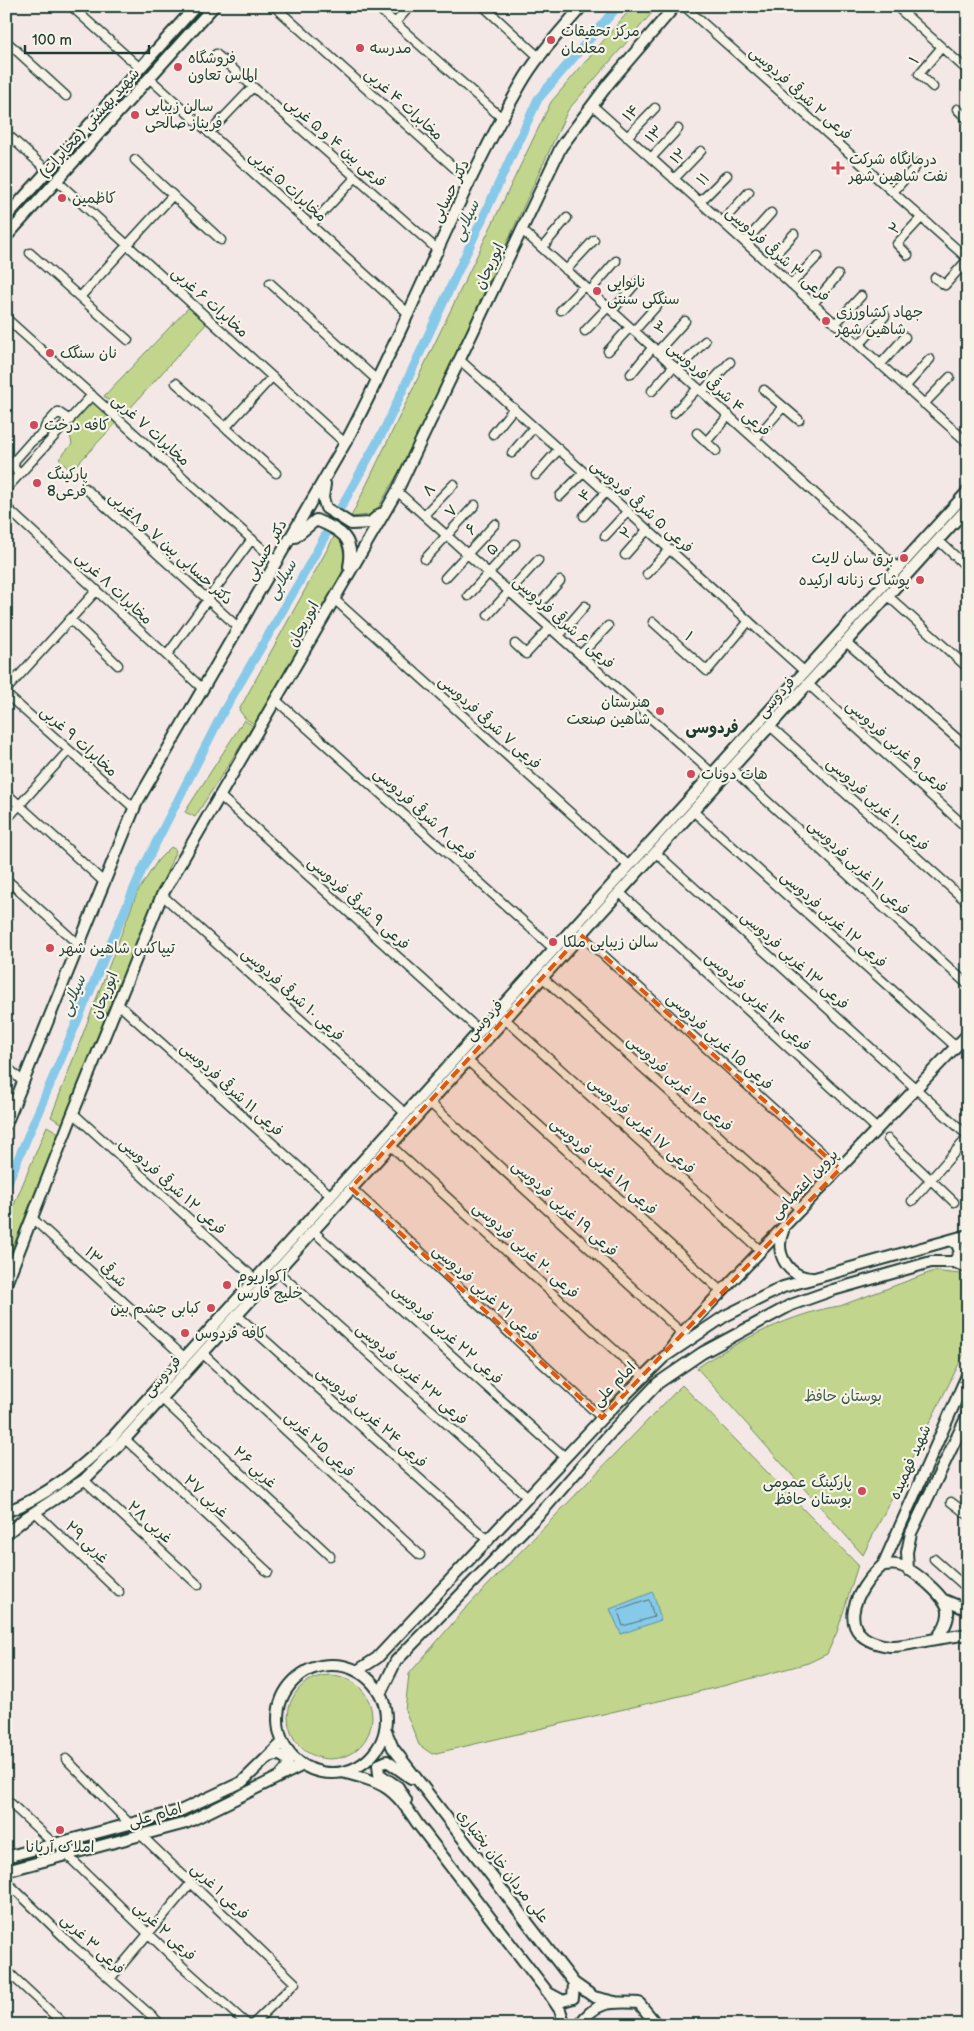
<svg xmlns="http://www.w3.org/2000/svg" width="974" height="2031" font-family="'Balsamiq Sans','Playpen Sans Arabic',sans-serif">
<rect width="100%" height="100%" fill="#f4e8e7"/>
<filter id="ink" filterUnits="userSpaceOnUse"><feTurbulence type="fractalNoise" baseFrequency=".02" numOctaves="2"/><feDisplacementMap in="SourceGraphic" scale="10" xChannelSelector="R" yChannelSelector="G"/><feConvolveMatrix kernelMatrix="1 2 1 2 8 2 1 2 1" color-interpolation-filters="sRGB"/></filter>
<g filter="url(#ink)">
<path fill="#c1d68c" stroke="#708a60" d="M633 6H658L568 110 412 449 378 508 369 515 351 517 551 102Z
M190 306 208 322 124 415 104 396Z
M92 401 117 422 71 471 59 459 72 444 68 426Z
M334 537 340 539 344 554 342 574 255 725 245 718 239 710Z
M244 720 253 726 195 817 185 812Z
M171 847 176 850 109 1008 63 1124 51 1117 137 893 158 860Z
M47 1126 59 1133 6 1264V1224Z
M934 1271 960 1274 968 1281V1346L863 1555 697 1368C732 1343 798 1311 840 1306Z
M682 1385 858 1565 837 1632 827 1654 808 1663 727 1685 432 1754 419 1745 405 1710 409 1674 464 1610Z
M288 1717a42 42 0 1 1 84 0a42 42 0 1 1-84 0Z"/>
<path fill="#87c9e8" stroke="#5d91a0" d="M653 1592 661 1620 621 1634 610 1609Z"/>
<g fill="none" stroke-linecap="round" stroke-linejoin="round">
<path stroke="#49757c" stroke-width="1" d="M649 1600 654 1617 623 1626 618 1611Z"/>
<path stroke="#87c9e8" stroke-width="9" d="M6 1187 142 870 223 712 300 581 385 428 538 99 618 6"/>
<defs>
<path id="street" d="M71 6 140 68
M274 6 470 182
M376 6 503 119
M483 6 540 58
M684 6 968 259 945 285 935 278
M896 6 968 71
M395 23 410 6
M6 41 66 96
M216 54 439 251
M149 78 409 314
M933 87 919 74 941 48
M592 105 968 443
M957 109 966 118 968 117
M6 133 48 171
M209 133 252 88
M627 137 655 108
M651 158 678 129
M135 160 221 240
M674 179 701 151
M57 181 345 443
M893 192 919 163
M700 202 727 175
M722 222 749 192
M311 225 355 178
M522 230 898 568
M745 242 771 213
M542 248 567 218
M30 253 128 340
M908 255 897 244 921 218
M767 263 794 234
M566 270 594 240
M270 283 378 381
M791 284 818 256
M590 291 616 261
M80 297 173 195
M813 304 838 275
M561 310 584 286
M612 311 638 281
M6 318 277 562
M835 324 861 296
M585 331 608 307
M634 331 660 302
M859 345 885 316
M608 351 630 327
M657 352 685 321
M461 361 804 671
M880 365 905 337
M678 370 705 341
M631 374 653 347
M176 383 276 473
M905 387 930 359
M764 390 799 420
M652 391 674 366
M702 392 730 362
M924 404 950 377
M674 413 698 388
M225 428 272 377
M697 433 716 451
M493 434 514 408
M755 439 783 407
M706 442 729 415
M512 453 534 427
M19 475 14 467 15 460 31 442 43 433 46 425 58 412 70 420
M536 475 559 449
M85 488 239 628
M6 489 92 395
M397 491 712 773
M560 496 584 472
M6 507 203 689
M424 515 454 484
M584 516 606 492
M605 536 628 511
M938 540 968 568
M625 555 648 529
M425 559 475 505
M647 574 670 549
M445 578 495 524
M468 596 515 544
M888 596 968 668
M334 599 628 865
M532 612 560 581
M488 615 538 560
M70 619 118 665
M653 622 707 671 749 621
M559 636 585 606
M846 642 968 748
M515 644 526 654 550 628
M167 655 252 539
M580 655 608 626
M808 684 968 829
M6 690 97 590
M6 694 134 808
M277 701 554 949
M770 726 968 903
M731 768 968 985
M6 793 105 883
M220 796 479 1030
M693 811 956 1047
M6 820 69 750
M655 852 968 1136
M6 879 80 946
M619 892 877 1129
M162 895 405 1113
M581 935 840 1169
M542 977 801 1210
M117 1003 330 1195
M505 1019 761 1251
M467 1060 722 1292
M6 1066 23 1082
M429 1102 682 1333
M73 1113 255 1279
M888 1139 954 1202
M390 1145 643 1376
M351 1188 602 1418
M912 1201 968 1137
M32 1218 184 1357
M313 1231 565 1457
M277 1271 529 1498
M237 1315 489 1541
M202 1353 420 1555
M161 1398 330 1556
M125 1439 268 1572
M84 1480 198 1585
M951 1502 968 1515
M35 1512 119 1592
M934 1559 968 1589
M66 1759 130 1824
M6 1799 54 1844
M141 1835 295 1983 252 2025
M67 1855 182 1966 248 2025
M6 1881 73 1946 162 2025
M6 1970 65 2025
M110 1979 191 1883"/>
<path id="secondary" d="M6 217 196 6
M6 237 214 6
M325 484 323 498 326 508 351 524 370 523 380 514
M295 537 316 520C341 530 355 538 349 567
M6 1124 136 804 348 438C409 322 455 198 521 84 537 56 561 31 582 6
M783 1231C774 1252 787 1277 812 1278
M951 1240 957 1244 960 1252 954 1262
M6 1284 73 1113 162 895 397 491 561 147 609 83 675 6
M670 1350 682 1333 968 1034
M6 1512C47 1496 80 1469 111 1439L968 491
M6 1534 27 1517 84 1480 125 1439 968 507
M883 1565C887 1565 893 1564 898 1565 912 1568 947 1597 948 1611 949 1622 942 1631 936 1639 921 1641 904 1647 890 1646 832 1639 853 1591 883 1565Z
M883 1565 968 1373
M908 1570 907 1552 911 1533 968 1414
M944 1600 968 1610
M936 1639 968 1634
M278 1719a54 54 0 1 1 108 0a54 54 0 1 1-108 0Z
M357 1671 377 1658 602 1418 664 1357 725 1316 783 1287 968 1235
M380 1694 396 1661 546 1507 613 1430 658 1383 702 1353 791 1305 833 1290 931 1262H954L968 1268
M385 1729 393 1748 574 1983 594 1997 615 2002
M267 1758C275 1754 281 1753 288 1761L287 1768 281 1775
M342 1772C384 1783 393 1786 417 1823L549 1994 560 2010 565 2025
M406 1800 398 1787 379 1774 378 1765 387 1761 411 1778
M6 1857 182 1810 242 1782 283 1742
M6 1871 186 1823 303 1765
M550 1994 563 2001 573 1998 574 1983
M579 2025C597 2000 611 2002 639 2003L657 2025"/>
</defs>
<use href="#street" stroke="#1f3d34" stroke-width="11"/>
<use href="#secondary" stroke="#1f3d34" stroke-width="14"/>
<use href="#street" stroke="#f7f3e8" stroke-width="8"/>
<use href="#secondary" stroke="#f7f3e8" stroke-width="10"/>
</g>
</g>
<path fill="#de580e" fill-opacity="0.2" stroke="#de580e" stroke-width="4" stroke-dasharray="10 6" stroke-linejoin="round" d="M581 935 840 1169 602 1418 351 1188Z"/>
<g fill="#d1495b" stroke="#f7f3e8" stroke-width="2">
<circle cx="551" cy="40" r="5"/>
<circle cx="360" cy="48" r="5"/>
<circle cx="178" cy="67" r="5"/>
<circle cx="135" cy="115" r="5"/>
<path d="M835.5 160.5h5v5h5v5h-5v5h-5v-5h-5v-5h5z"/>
<circle cx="62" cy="198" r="5"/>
<circle cx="597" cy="291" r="5"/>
<circle cx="826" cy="321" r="5"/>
<circle cx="50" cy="353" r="5"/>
<circle cx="34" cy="425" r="5"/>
<circle cx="37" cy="483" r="5"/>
<circle cx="904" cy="558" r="5"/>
<circle cx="920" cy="580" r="5"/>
<circle cx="660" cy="711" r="5"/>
<circle cx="691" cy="774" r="5"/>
<circle cx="553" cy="942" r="5"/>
<circle cx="50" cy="948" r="5"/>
<circle cx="227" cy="1285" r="5"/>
<circle cx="211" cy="1308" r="5"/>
<circle cx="185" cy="1333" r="5"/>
<circle cx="862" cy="1491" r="5"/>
<circle cx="60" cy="1830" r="5"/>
</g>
<g text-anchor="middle" stroke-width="4.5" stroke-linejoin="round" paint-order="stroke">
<g font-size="15" fill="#1f3d34" stroke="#f7f3e8" text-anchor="start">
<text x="561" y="36">مرکز تحقیقات<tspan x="561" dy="17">معلمان</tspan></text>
<text x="370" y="53">مدرسه</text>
<text x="188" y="63">فروشگاه<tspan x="188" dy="17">الماس تعاون</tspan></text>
<text x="145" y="111">سالن زیبایی<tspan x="145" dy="17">فریناز صالحی</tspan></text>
<text x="849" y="164">درمانگاه شرکت<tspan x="849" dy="17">نفت شاهین شهر</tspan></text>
<text x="72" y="203">کاظمین</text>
<text x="607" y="287">نانوایی<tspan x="607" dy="17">سنگکی سنتی</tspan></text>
<text x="836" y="317">جهاد کشاورزی<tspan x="836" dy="17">شاهین شهر</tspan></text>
<text x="60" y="358">نان سنگک</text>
<text x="44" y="430">کافه درخت</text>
<text x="47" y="479">پارکینگ<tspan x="47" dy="17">فرعی8</tspan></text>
<text x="894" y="563" text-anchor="end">برق سان لایت</text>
<text x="910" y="585" text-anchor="end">پوشاک زنانه ارکیده</text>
<text x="650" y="707" text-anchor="end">هنرستان<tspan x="650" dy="17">شاهین صنعت</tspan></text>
<text x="701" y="779">هات دونات</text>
<text x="563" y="947">سالن زیبایی ملکا</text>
<text x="60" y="953">تیپاکس شاهین شهر</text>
<text x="237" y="1281">آکواریوم<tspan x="237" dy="17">خلیج فارس</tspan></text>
<text x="201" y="1313" text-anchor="end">کبابی چشم بین</text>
<text x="195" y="1338">کافه فردوس</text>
<text x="852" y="1487" text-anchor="end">پارکینگ عمومی<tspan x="852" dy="17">بوستان حافظ</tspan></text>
<text x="60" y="1852" text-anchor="middle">املاک آریانا</text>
</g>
<g font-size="15" fill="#1f3d34" stroke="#f7f3e8">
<text transform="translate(914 60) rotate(-57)" y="5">۱</text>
<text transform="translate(801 93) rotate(42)" y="5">فرعی ۲ شرقی فردوسی</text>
<text transform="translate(404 104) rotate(42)" y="5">مخابرات ۴ غربی</text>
<text transform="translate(631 113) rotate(-46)" y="5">۱۴</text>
<text transform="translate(89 123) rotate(-48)" y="5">شهید بهشتی (مخابرات)</text>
<text transform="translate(654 134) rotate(-46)" y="5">۱۳</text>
<text transform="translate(336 142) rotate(41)" y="5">فرعی بین ۴ و ۵ غربی</text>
<text transform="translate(678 156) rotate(-46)" y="5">۱۲</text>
<text transform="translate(703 179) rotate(-45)" y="5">۱۱</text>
<text transform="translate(288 186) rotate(42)" y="5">مخابرات ۵ غربی</text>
<text transform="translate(450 191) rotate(-64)" y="5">دکتر حسابی</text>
<text transform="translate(895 228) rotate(-54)" y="5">۲</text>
<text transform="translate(778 254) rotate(42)" y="5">فرعی ۳ شرقی فردوسی</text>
<text transform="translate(489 266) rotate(-65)" y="5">ابوریحان</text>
<text transform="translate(210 302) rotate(42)" y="5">مخابرات ۶ غربی</text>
<text transform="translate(661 327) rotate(-49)" y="5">۳</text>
<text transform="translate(719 389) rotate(42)" y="5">فرعی ۴ شرقی فردوسی</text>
<text transform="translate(151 430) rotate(42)" y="5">مخابرات ۷ غربی</text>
<text transform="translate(429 490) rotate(-47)" y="5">۸</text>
<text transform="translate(585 495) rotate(-47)" y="5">۴</text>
<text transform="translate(642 506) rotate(42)" y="5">فرعی ۵ شرقی فردوسی</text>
<text transform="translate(451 511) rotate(-48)" y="5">۷</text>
<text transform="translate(471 529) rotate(-48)" y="5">۶</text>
<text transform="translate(626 533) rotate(-49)" y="5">۲</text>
<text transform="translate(171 548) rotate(42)" y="5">دکتر حسابی بین ۷ و ۸غربی</text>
<text transform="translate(492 549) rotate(-48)" y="5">۵</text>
<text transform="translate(266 550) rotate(-60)" y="5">دکتر حسابی</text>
<text transform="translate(114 588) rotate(43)" y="5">مخابرات ۸ غربی</text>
<text transform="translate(564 622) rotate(42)" y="5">فرعی ۶ شرقی فردوسی</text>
<text transform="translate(303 624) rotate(-61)" y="5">ابوریحان</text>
<text transform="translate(689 636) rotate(42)" y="5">۱</text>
<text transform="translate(776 697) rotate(-48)" y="5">فردوسی</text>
<text transform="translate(490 722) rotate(42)" y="5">فرعی ۷ شرقی فردوسی</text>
<text transform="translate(79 741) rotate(42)" y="5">مخابرات ۹ غربی</text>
<text transform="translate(897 746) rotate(42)" y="5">فرعی ۹ غربی فردوسی</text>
<text transform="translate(878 804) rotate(42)" y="5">فرعی ۱۰ غربی فردوسی</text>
<text transform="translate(425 814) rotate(42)" y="5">فرعی ۸ شرقی فردوسی</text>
<text transform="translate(859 867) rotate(43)" y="5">فرعی ۱۱ غربی فردوسی</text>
<text transform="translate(359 903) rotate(42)" y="5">فرعی ۹ شرقی فردوسی</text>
<text transform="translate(834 919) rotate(42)" y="5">فرعی ۱۲ غربی فردوسی</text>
<text transform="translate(795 960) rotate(42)" y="5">فرعی ۱۳ غربی فردوسی</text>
<text transform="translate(293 994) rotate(42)" y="5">فرعی ۱۰ شرقی فردوسی</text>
<text transform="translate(104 995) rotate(-68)" y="5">ابوریحان</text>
<text transform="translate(758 1001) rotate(43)" y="5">فرعی ۱۴ غربی فردوسی</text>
<text transform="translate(484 1020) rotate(-48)" y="5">فردوسی</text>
<text transform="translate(720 1041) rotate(42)" y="5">فرعی ۱۵ غربی فردوسی</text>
<text transform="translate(680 1083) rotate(42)" y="5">فرعی ۱۶ غربی فردوسی</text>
<text transform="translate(232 1089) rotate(42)" y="5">فرعی ۱۱ شرقی فردوسی</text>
<text transform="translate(642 1125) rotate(42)" y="5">فرعی ۱۷ غربی فردوسی</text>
<text transform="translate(604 1166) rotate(42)" y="5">فرعی ۱۸ غربی فردوسی</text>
<text transform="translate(804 1184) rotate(-46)" y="5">پروین اعتصامی</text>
<text transform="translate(173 1186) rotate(42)" y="5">فرعی ۱۲ شرقی فردوسی</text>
<text transform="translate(565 1208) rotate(42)" y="5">فرعی ۱۹ غربی فردوسی</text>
<text transform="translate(526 1250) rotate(42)" y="5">فرعی ۲۰ غربی فردوسی</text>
<text transform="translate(106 1267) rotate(43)" y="5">۱۳ شرقی</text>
<text transform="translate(486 1293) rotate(42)" y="5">فرعی ۲۱ غربی فردوسی</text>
<text transform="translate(448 1334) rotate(42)" y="5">فرعی ۲۲ غربی فردوسی</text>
<text transform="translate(412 1374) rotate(42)" y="5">فرعی ۲۳ غربی فردوسی</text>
<text transform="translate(162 1376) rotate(-48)" y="5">فردوسی</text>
<text transform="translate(614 1384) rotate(-46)" y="5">امام علی</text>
<text transform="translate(372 1417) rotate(42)" y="5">فرعی ۲۴ غربی فردوسی</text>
<text transform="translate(320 1444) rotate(43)" y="5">فرعی ۲۵ غربی</text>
<text transform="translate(910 1462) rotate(-66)" y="5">شهید فهمیده</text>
<text transform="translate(255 1467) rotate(43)" y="5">۲۶ غربی</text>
<text transform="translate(206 1496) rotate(43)" y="5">۲۷ غربی</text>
<text transform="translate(150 1522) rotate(42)" y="5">۲۸ غربی</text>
<text transform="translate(87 1542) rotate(44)" y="5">۲۹ غربی</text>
<text transform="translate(155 1815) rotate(-16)" y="5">امام علی</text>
<text transform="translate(503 1866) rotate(52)" y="5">علی مردان خان بختیاری</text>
<text transform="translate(220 1891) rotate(44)" y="5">فرعی ۱ غربی</text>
<text transform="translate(165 1931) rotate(43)" y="5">فرعی ۲ غربی</text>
<text transform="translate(93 1944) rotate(43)" y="5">فرعی ۳ غربی</text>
</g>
<g font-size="15" fill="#3f5c46" stroke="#f7f3e8">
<text x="843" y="1401">بوستان حافظ</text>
</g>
<g font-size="16" font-style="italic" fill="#345958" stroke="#f7f3e8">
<text transform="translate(465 220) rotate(-65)" y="6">سیلابی</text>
<text transform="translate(281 579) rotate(-60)" y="6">سیلابی</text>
<text transform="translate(72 995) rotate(-67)" y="6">سیلابی</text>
</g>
<g font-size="16" font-weight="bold" fill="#1f3d34" stroke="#f7f3e8">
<text x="712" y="733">فردوسی</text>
</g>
</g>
<rect width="974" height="2031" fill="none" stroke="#f7f3e8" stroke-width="25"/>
<rect x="12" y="12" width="949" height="2006" fill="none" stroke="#1f3d34" stroke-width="2" filter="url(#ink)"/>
<path d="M25 45v8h124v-8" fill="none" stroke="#1f3d34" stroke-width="2.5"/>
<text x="32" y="45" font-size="15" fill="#1f3d34" stroke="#f7f3e8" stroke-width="4" paint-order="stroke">100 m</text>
</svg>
